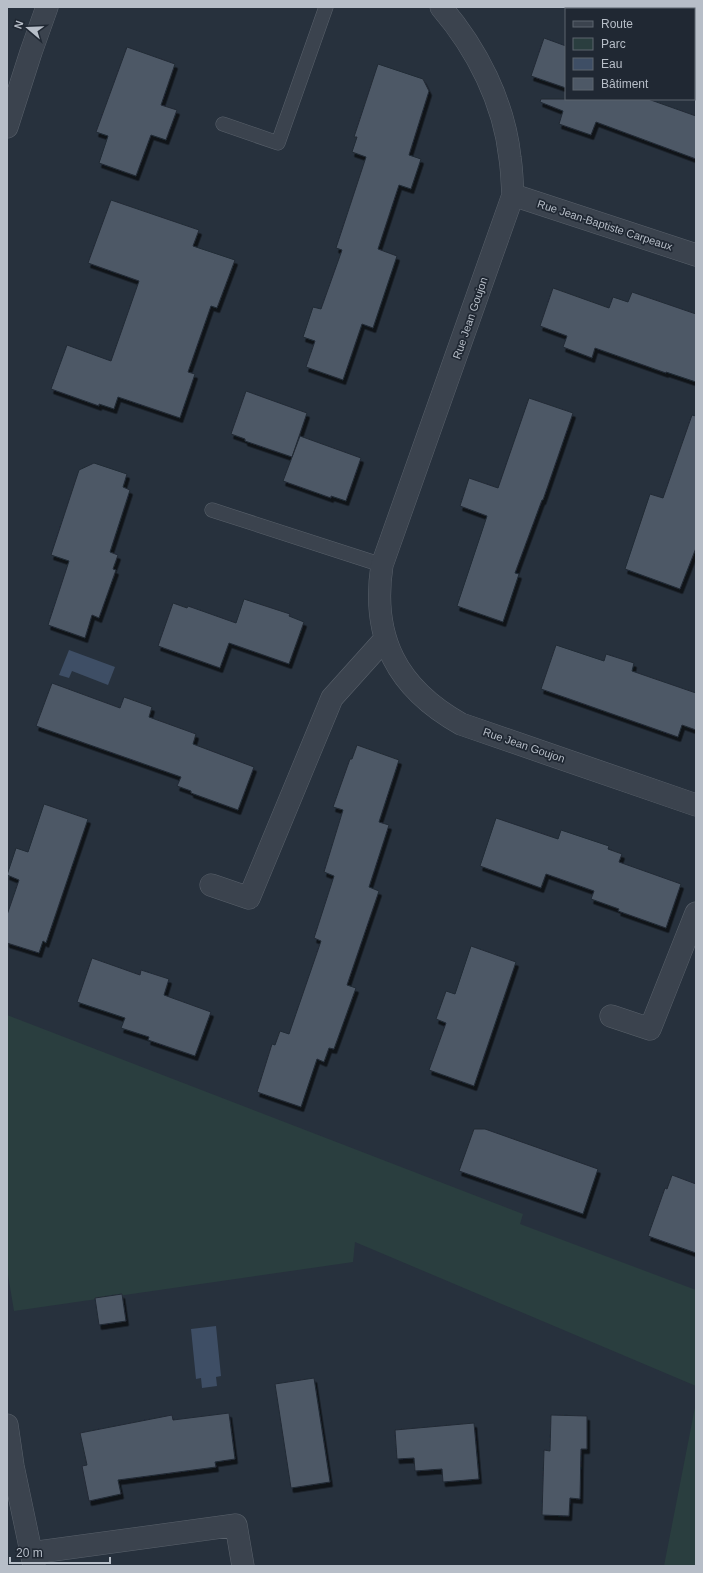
<svg xmlns="http://www.w3.org/2000/svg" width="703" height="1573" font-family="Arial,sans-serif">
<defs>
<filter id="shadow"><feDropShadow dx="2.5" dy="4.5" stdDeviation="0" flood-color="#0009"/></filter>
</defs>
<rect width="100%" height="100%" fill="#27313d"/>
<path fill="#2a3e3f" d="M7 1015 523 1214 520 1224 696 1290V1386L355 1242 353 1262 14 1311 7 1269Z
M696 1402V1566H664Z"/>
<path fill="#3e4e65" d="M69 650 115 667 108 685 72 671 69 678 59 675Z
M216 1326 221 1376 216 1377 217 1386 202 1388 201 1378 196 1379 191 1329Z"/>
<path fill="#4d5866" stroke="#222a35" filter="url(#shadow)" d="M544 38 566 46V88L531 76Z
M127 47 175 64 161 105 177 110 166 140 151 135 136 176 99 163 108 136 96 132Z
M378 64 423 79 429 91 409 155 421 159 411 189 399 185 378 249 397 256 373 328 362 324 343 380 306 367 315 341 303 337 313 307 321 309 342 250 336 248 366 157 352 152 357 137H354Z
M541 99H648L696 116V159L596 122 591 135 559 124 563 111 540 102Z
M111 200 199 230 193 246 235 260 217 308 211 306 188 372 195 374 180 418 118 397 114 409 99 404V406L51 389 67 345 111 361 139 281 88 263Z
M553 288 609 308 613 297 628 302 632 292 696 314V382L666 372V373L595 348 592 358 563 347 567 336 540 326Z
M246 391 307 413 292 457 245 441V439L231 434Z
M529 398 573 413 543 500H542L515 573 519 574 503 622 457 606 487 516 460 506 469 478 498 488Z
M692 415 696 416V548L680 589 625 569 650 494 663 498Z
M300 436 361 458 346 501 331 496V498L283 481Z
M94 463 127 474 123 487 130 490 110 552 118 555 113 569 116 570 99 618 92 615 85 638 48 625 69 561 51 555 79 470Z
M244 599 290 614 289 616 304 622 289 664 229 643 220 668 158 646 173 603 187 608 188 606 236 623Z
M556 645 604 661 606 654 634 663 632 671 696 693V730L682 725 678 737 541 689Z
M52 683 120 708 124 697 152 707 149 717 196 734 193 744 254 767 238 810 191 793V791L177 786 181 777 36 726Z
M357 745 399 760 379 822 389 825 369 887 379 891 347 985 356 988 334 1049 329 1048 324 1062 317 1059 301 1107 257 1092 272 1044 275 1045 280 1031 289 1034 321 941 314 938 334 876 324 872 343 810 333 807 350 759H352Z
M44 804 88 819 46 943 43 941 39 953 7 943V915L19 880 7 875 16 848 28 852Z
M496 818 558 839 561 830 609 846 608 849 622 854 619 862 681 884 666 928 618 911 619 909 591 899 594 891 546 874 541 888 480 866Z
M471 946 516 962 474 1086 429 1070 446 1023 436 1019 446 991 455 994Z
M92 958 140 975 141 970 169 979 164 995 211 1012 195 1056 148 1040 149 1037 121 1028 125 1018 77 1002Z
M474 1129H485L598 1169 583 1214 459 1171Z
M672 1175 696 1184V1253L648 1236 665 1188 667 1189Z
M122 1294 126 1321 99 1325 95 1298Z
M314 1378 330 1482 291 1488 275 1384Z
M229 1413 235 1459 215 1462 216 1467 118 1480 121 1494 89 1501 82 1466 87 1465 80 1433 172 1415 173 1420Z
M551 1415 587 1416V1449H581L580 1499 570 1498 569 1516 542 1515 544 1450 550 1451Z
M474 1423 479 1479 443 1482 442 1469 415 1471 414 1458 397 1459 395 1430Z"/>
<g fill="none" stroke-linecap="round" stroke-linejoin="round">
<defs>
<path id="service" d="M223 124 278 143 326 7
M212 510 382 565"/>
<path id="minor" d="M441 7C477 49 504 102 510 158 512 170 512 183 513 195L382 565C371 638 397 688 461 724L696 805
M513 195 696 255
M211 885 249 898 332 698 385 639
M611 1016 650 1029 696 913
M31 1553 236 1525 243 1566"/>
<path id="tertiary" d="M7 127 31 52 47 7
M7 1425 13 1466 34 1566"/>
</defs>
<use href="#service" stroke="#59616b" stroke-width="15"/>
<use href="#minor" stroke="#59616b" stroke-width="23"/>
<use href="#tertiary" stroke="#59616b" stroke-width="23"/>
<use href="#service" stroke="#3b434e" stroke-width="14"/>
<use href="#minor" stroke="#3b434e" stroke-width="22"/>
<use href="#tertiary" stroke="#3b434e" stroke-width="22"/>
</g>
<g text-anchor="middle" stroke-width="3.5" stroke-linejoin="round" paint-order="stroke">
<g font-size="11" fill="#b7bec8" stroke="#202833">
<text transform="translate(605 225) rotate(18)" y="4">Rue Jean-Baptiste Carpeaux</text>
<text transform="translate(470 318) rotate(-71)" y="4">Rue Jean Goujon</text>
<text transform="translate(524 745) rotate(19)" y="4">Rue Jean Goujon</text>
</g>
</g>
<rect width="703" height="1573" fill="none" stroke="#b7bec8" stroke-width="16"/>
<rect x="565" y="8" width="130" height="92" fill="#202833" stroke="#5c646f"/>
<rect x="573" y="21" width="20" height="6" fill="#3b434e" stroke="#5c646f"/>
<text x="601" y="28" font-size="12" fill="#b7bec8">Route</text>
<rect x="573" y="38" width="20" height="12" fill="#2a3e3f" stroke="#5c646f"/>
<text x="601" y="48" font-size="12" fill="#b7bec8">Parc</text>
<rect x="573" y="58" width="20" height="12" fill="#3e4e65" stroke="#5c646f"/>
<text x="601" y="68" font-size="12" fill="#b7bec8">Eau</text>
<rect x="573" y="78" width="20" height="12" fill="#4d5866" stroke="#5c646f"/>
<text x="601" y="88" font-size="12" fill="#b7bec8">Bâtiment</text>
<g transform="translate(28 28) rotate(289)" stroke="#202833" stroke-width="3" paint-order="stroke">
<path d="M0-3L7 15L0 10L-7 15Z" fill="#b7bec8"/>
<text y="-6" font-size="11" font-weight="bold" text-anchor="middle" fill="#b7bec8">N</text>
</g>
<path d="M10 1557v6h100v-6" fill="none" stroke="#b7bec8" stroke-width="2"/>
<text x="16" y="1557" font-size="12" fill="#b7bec8" stroke="#202833" stroke-width="3" paint-order="stroke">20 m</text>
</svg>
